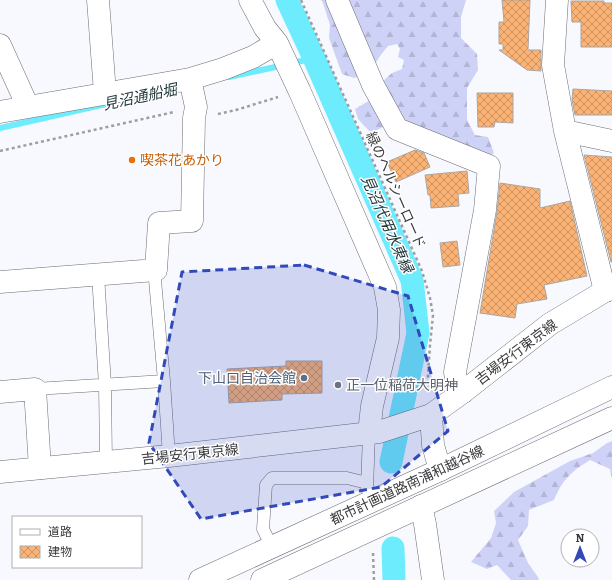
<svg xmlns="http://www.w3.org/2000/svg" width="612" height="580" font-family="Bitter,'Noto Sans JP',serif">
<defs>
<pattern id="forest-firs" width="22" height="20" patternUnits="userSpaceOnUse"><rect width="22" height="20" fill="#cfd2f7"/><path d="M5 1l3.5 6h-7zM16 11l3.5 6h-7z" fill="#b2b5d5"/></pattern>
<pattern id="building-cross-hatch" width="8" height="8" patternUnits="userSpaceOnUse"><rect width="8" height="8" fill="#fbb375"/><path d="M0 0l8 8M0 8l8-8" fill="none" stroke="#cc9361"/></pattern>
</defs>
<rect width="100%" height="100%" fill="#f8f9ff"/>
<path fill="url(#forest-firs)" d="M321 0H466L461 17V38L477 54 478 70 467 88V120L475 135 488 137 494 153 485 159 385 126 371 133 358 119 355 109 372 99 383 81 392 73 402 69 404 60 398 57 400 49 397 44 388 46 380 56 369 74 354 78 342 74 329 38 330 25 323 3Z
M612 441V479L610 469 590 460C571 472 563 479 554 500L529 510 528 526 518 540 528 563 538 577 539 580H511L497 565 487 569 471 562 491 538 496 523 494 511 514 492 570 461 593 453 607 443Z"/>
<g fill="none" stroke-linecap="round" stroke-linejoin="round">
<path stroke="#6cecfd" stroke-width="6" d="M297 62 314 58
M229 77 280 66
M0 128 106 104"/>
<path stroke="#6cecfd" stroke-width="23" d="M287 0 314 58 412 280 418 333 391 462
M393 548 394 580"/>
</g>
<path fill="url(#building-cross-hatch)" stroke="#aba6a2" d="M502 0H530L528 50H541V71L527 70 499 50H503V44H499V22H504Z
M571 1H604V3H612V47H581V22H572Z
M573 89 612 91V115H575L572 100Z
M477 93H513V123L495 122 494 127H478Z
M415 150 424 153 430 167 396 182 387 162Z
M584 155 612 157V262H611Z
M467 171 469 193 458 194 459 206 431 208 430 195H428L425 175Z
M500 183 540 189V208L570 201 587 276 544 285 547 299 517 304 515 318 480 313 497 212Z
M457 241 460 265 443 267 440 243Z
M286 361H322V393L282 394V400L229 403 227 369 286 366Z"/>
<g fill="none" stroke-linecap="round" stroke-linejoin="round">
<defs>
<path id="lane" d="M156 270 155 280 164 381 169 456
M98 275 105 385 106 462
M35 389 164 381
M367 489 369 433
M272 547 263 529 266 485 272 478H347L367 483"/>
<path id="street" d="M98 0 105 93
M250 0 265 28 277 43 300 92 385 287 389 310 388 338 372 406 369 433
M337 0 373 85 397 129 489 166 485 210 455 372 456 380 463 392
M557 0 553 65 565 131 605 291
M0 45 28 107
M0 112 190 79 223 69 253 57 277 43
M565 131 612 141
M0 282 156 270 159 223 192 221 194 118 196 107 190 79
M0 392 35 389 40 468
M431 415 433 445 440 470
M421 506 425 524 433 580"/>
<path id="secondary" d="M0 472 169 456 379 432 431 415 463 392 550 324 605 291 612 289
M200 580 440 470 612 387
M262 580 612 418"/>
</defs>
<use href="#lane" stroke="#6c6c72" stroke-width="13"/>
<use href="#street" stroke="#6c6c72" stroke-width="23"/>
<use href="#secondary" stroke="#6c6c72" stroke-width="23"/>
<path stroke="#9d9ea2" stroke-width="2.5" stroke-dasharray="3 3" stroke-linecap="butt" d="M301 0 422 271 430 298 433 315 430 345 427 392
M218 114 236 110 278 97
M0 151 174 112
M373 553 374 580"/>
<use href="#lane" stroke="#fff" stroke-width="12"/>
<use href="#street" stroke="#fff" stroke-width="22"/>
<use href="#secondary" stroke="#fff" stroke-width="22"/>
</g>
<path fill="#3249ba" fill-opacity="0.2" stroke="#3249ba" stroke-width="3" stroke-dasharray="8 5" stroke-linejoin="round" d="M304 265 408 296 448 431 381 487 201 519 149 443 182 272Z"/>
<circle fill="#e8710a" stroke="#fff" stroke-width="1.5" cx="132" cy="160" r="4"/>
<circle fill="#5c6f8a" stroke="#fff" stroke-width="1.5" cx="304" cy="378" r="4"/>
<circle fill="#6b7280" stroke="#fff" stroke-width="1.5" cx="338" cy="385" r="4"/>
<g text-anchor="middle" stroke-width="3" stroke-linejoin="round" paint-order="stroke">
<g font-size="14" fill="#c56008" stroke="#fff" text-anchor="start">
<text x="140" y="165">喫茶花あかり</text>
</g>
<g font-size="14" fill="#393a3c" stroke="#fff">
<text transform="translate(396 190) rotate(66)" y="5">緑のヘルシーロード</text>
<text transform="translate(516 352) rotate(-37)" y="5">吉場安行東京線</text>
<text transform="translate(190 454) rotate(-6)" y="5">吉場安行東京線</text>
<text transform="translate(407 485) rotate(-25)" y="5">都市計画道路南浦和越谷線</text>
</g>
<g font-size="14" fill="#4e5e75" stroke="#fff" text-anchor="end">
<text x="296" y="383">下山口自治会館</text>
</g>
<g font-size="14" fill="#5b616d" stroke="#fff" text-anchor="start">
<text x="346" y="390">正一位稲荷大明神</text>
</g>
<g font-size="15" font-style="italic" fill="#1e3538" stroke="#fff">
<text transform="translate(140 97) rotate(-12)" y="5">見沼通船堀</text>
<text transform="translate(387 224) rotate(66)" y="5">見沼代用水東縁</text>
</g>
</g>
<rect x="12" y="516" width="130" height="52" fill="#ffffff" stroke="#b0b0b1"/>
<rect x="20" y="529" width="20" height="6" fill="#ffffff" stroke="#b0b0b1"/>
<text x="48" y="536" font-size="12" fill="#393a3c">道路</text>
<rect x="20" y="546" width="20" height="12" fill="url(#building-cross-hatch)" stroke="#b0b0b1"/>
<text x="48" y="556" font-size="12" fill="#393a3c">建物</text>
<g transform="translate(580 548)"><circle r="19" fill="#ffffff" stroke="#b0b0b1"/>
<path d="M0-3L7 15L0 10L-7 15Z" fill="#3249ba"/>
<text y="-6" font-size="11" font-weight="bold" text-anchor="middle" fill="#393a3c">N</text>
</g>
</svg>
